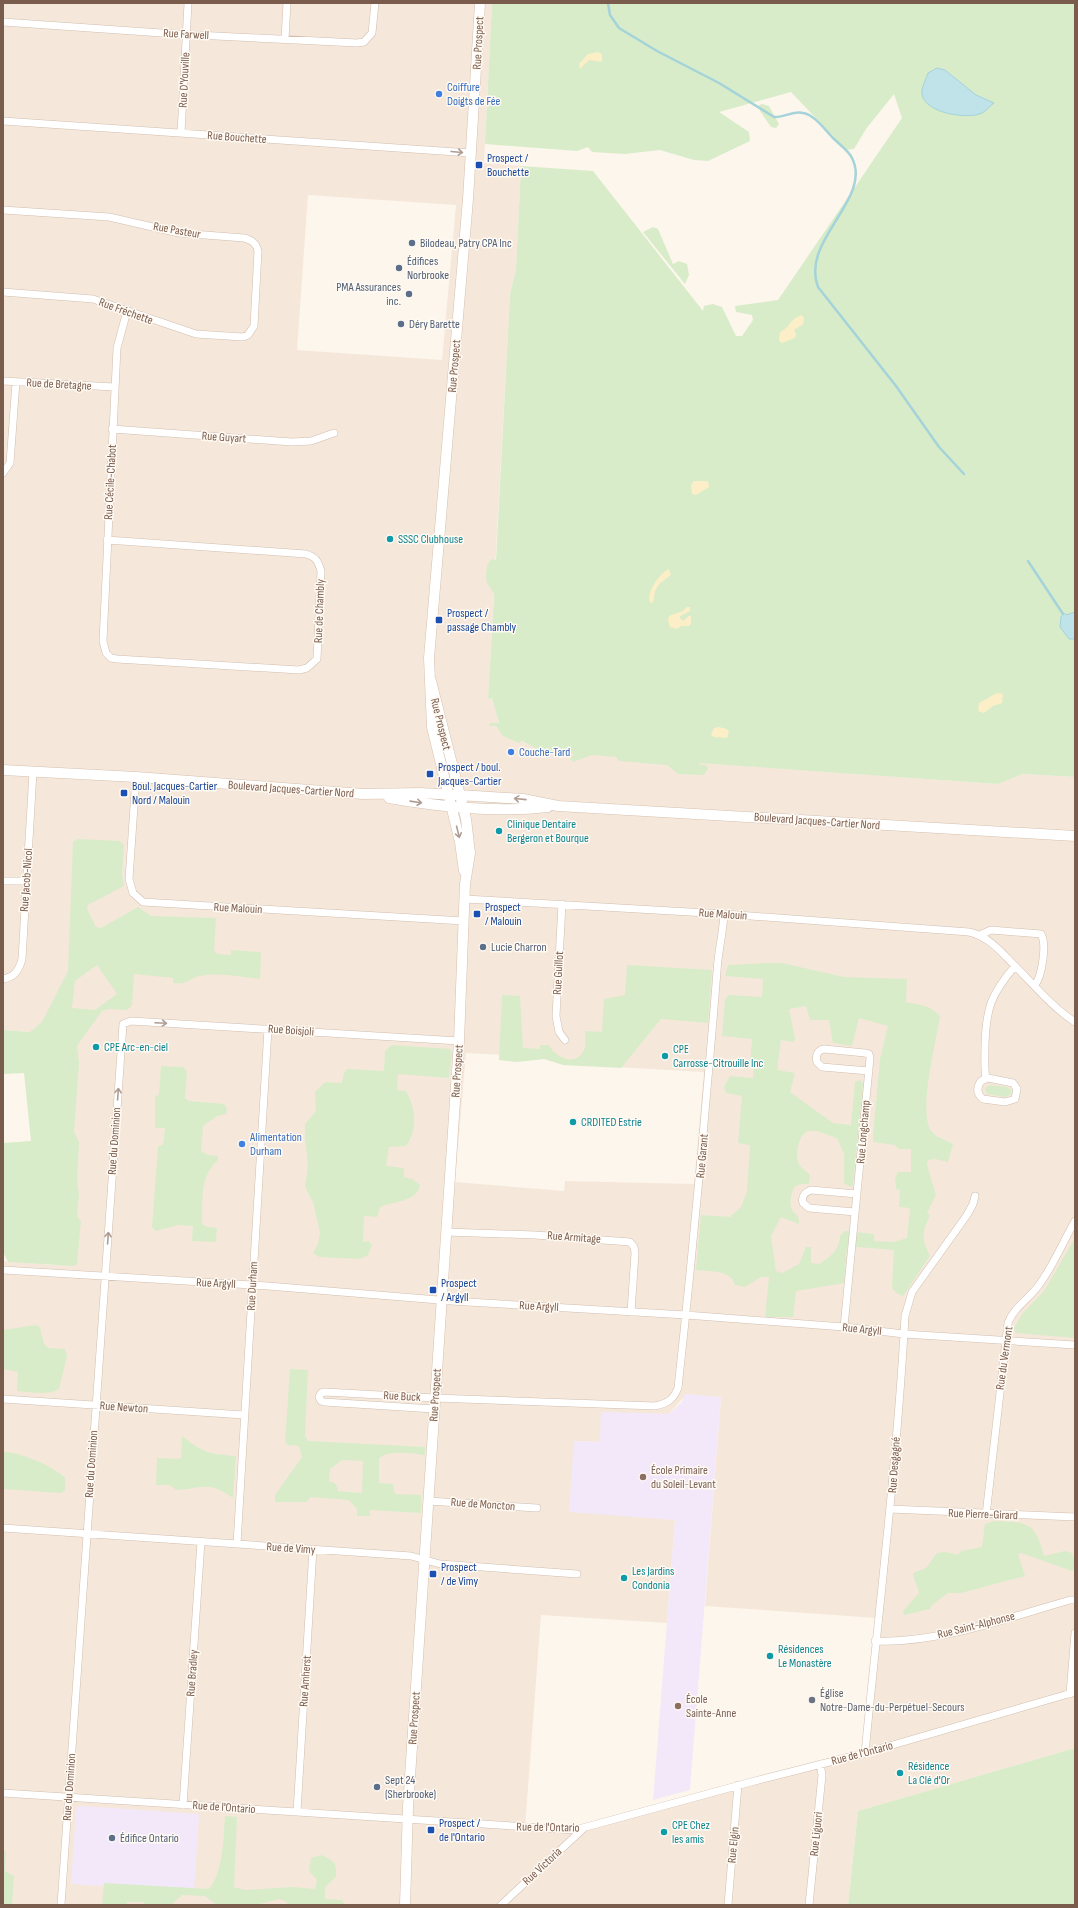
<svg xmlns="http://www.w3.org/2000/svg" width="1078" height="1908" font-family="'Sofia Sans Condensed',sans-serif">
<rect width="100%" height="100%" fill="#fdf6ec"/>
<path fill="#f5e8da" fill-rule="evenodd" d="M3 3H492L484 163 521 166 516 269 510 294 488 699 492 698 501 730 540 751 997 784 1023 774 1075 777V1748L858 1811 848 1905H3V1261L55 1265 69 1035 3 1030ZM308 195 456 205 442 360 297 350ZM466 1053 544 1057 562 1064 704 1072 694 1184 565 1181 564 1191 455 1182ZM684 1397H721L705 1606 877 1618 865 1753 567 1830 525 1828 541 1615 667 1623 675 1520 574 1441 600 1442 665 1414H669Z"/>
<path fill="#f3e8fa" d="M685 1394 721 1397 690 1790 653 1800 675 1520 569 1512 574 1441 600 1442 601 1412 669 1414 682 1402Z
M82 1806 199 1814 194 1892 71 1884 76 1810 77 1807Z"/>
<path fill="#d8ecc9" fill-rule="evenodd" d="M492 3H1075V777L1023 774 998 784 699 763 700 765H706L708 768 704 775 678 774 667 765 619 761 616 757 592 755 573 762 570 759 574 754 540 751 522 741 519 743 503 736 496 726H489L490 723H499L492 698 488 699 494 594C492 590 489 587 487 583 485 576 486 563 492 559L496 560 510 294 516 269 521 166 593 171 703 311 704 306 713 304 722 307 736 336H742L753 320 752 315 736 312 735 306 778 300 902 118 894 94 866 129 854 149 846 150 791 92 719 112 749 132 750 141 708 161 694 160 660 150 625 154 592 152 588 147 577 151 485 144Z
M762 104 769 106 779 124 776 128 771 127 760 111 759 105Z
M653 227 658 229 673 264 679 261 687 264 689 275 685 284 643 232Z
M78 839 120 841 124 845 122 873 124 886 88 905 87 909 96 927 101 928 138 907 151 916 216 918 214 950 217 954 231 955V950L261 952 260 979C241 977 219 972 200 976 187 979 189 985 173 983V978L134 974 132 1006 127 1010 109 1009 102 1011 77 1046 79 1063 74 1132 79 1142 77 1180 79 1195 77 1216 81 1221 77 1264 74 1266 8 1262 3 1252V1143L31 1141 24 1073 3 1074V1030L30 1032 42 1022 68 971 73 842ZM97 965 117 994 95 1010 72 1008 75 981Z
M769 963H782L844 977 907 979 906 1002C919 1005 930 1005 940 1016 936 1042 919 1108 930 1129 934 1137 946 1140 953 1144L948 1162 935 1159 928 1160 927 1165 936 1195 927 1213 930 1215C922 1233 921 1238 930 1256L903 1296 896 1293 892 1288 894 1250 847 1246 844 1283 796 1291 793 1317H765L769 1277H761L745 1287 735 1285C730 1269 711 1272 696 1270L701 1215 730 1217 741 1207 747 1192 750 1145 738 1143 742 1096 726 1093 724 1087 730 1076 753 1078 754 1069 750 1063 752 1039 722 1036 725 1000 728 995 762 997 763 979 725 976 728 965ZM806 1006 810 1020H829L833 1043 852 1046 859 1018 888 1026 880 1059 873 1136V1142L895 1145 899 1149H911V1172H898L895 1178 896 1189 900 1190 899 1207 910 1208 907 1238 894 1242 874 1241V1234L845 1231 840 1236C839 1251 831 1256 819 1264L811 1263V1247H806L799 1264 782 1273 776 1271 771 1236 781 1217 799 1224 798 1216C787 1209 790 1198 794 1187L801 1184H809L810 1175C807 1172 801 1168 799 1164 794 1156 799 1132 809 1131 817 1129 829 1136 837 1138L844 1154V1183L851 1187 853 1185 863 1084 860 1080 855 1082 851 1125 833 1123 790 1092 795 1073 777 1070 781 1040 794 1042 795 1038 789 1009Z
M627 965 712 970 708 1023 661 1019 621 1068 563 1065 544 1059 517 1062 499 1060 502 995 520 996 523 1048 540 1049V1045H549C556 1059 579 1068 585 1047 586 1043 585 1036 585 1031L602 1032 604 999 625 995Z
M392 1045 450 1049 452 1052 449 1078 398 1074 397 1090 406 1091C416 1108 418 1130 406 1146L389 1147 386 1166 404 1168V1177L412 1179 420 1185C418 1202 393 1201 380 1207L377 1217 364 1216 363 1242 369 1241 372 1245 368 1255 360 1259 319 1257 313 1253 318 1244 320 1233 313 1202 305 1187 308 1165 305 1138V1124L316 1111 315 1092 325 1082 342 1083 344 1073 347 1069 384 1071 385 1051Z
M161 1066 183 1067 187 1072 185 1098 189 1101 224 1104 227 1109 226 1114 217 1116 203 1126 201 1151 208 1155 218 1156V1160C199 1177 203 1200 202 1224L207 1227 217 1228 216 1242 192 1241 193 1226 178 1225 156 1231 152 1227 158 1146 163 1145 165 1128H155V1096L159 1095Z
M990 1085 1007 1087 1011 1090V1094L1006 1097 987 1094 985 1088Z
M1075 1238V1338L1016 1333 1014 1328 1022 1314 1044 1291Z
M36 1325 40 1327 44 1344 48 1348 65 1349 67 1356 59 1389C47 1396 30 1392 17 1391L18 1372 3 1369V1330Z
M290 1369 308 1370 305 1436 308 1441 425 1447V1455C413 1454 388 1449 379 1459V1483L393 1484 394 1491 396 1494 421 1495V1513L370 1510V1516H357V1509L349 1500 311 1497 306 1502H275V1495L302 1457 299 1446 288 1445 285 1442ZM342 1460 363 1461 362 1493 338 1491C337 1485 336 1483 329 1481L330 1469Z
M182 1436C204 1453 208 1454 236 1456L233 1498C207 1480 204 1489 176 1490L170 1485H156L157 1458 177 1459 181 1458Z
M3 1452C19 1451 55 1467 65 1478V1490L61 1493 3 1489Z
M995 1521C1028 1522 1035 1522 1044 1556L1065 1551 1072 1553 1075 1561 1074 1570 1072 1571 1021 1553 1018 1554 1025 1576 961 1593H948L931 1606 930 1609 904 1615 903 1611 919 1593C918 1585 913 1581 913 1573L926 1568 937 1553 946 1552 958 1555 961 1551 982 1547 985 1524Z
M1075 1748V1905H848L858 1811Z
M225 1816 237 1817 234 1887 245 1890 293 1887 315 1889 317 1880 309 1871 311 1858 321 1855C334 1861 337 1862 336 1877L325 1887V1899L342 1900 345 1905H289L285 1901 279 1899 256 1905H217L205 1896 182 1895 171 1905H146L143 1902H127V1905H102L104 1883 209 1889C224 1871 223 1838 225 1816Z
M3 1851H6L5 1871 14 1876 12 1905H3Z"/>
<path fill="#fcefc7" d="M598 52 602 54V62L589 60 580 69 579 64 588 54Z
M802 315 804 319 803 324 794 330 796 334 795 338 782 343 779 341 780 332C790 328 790 318 802 315Z
M694 481H708L709 487 696 495 692 494 691 485Z
M669 569 671 575 660 583 655 591 653 603 650 602C646 592 660 573 669 569Z
M687 607H690V611L680 616V618L683 621 689 616H691V623L689 626H681L677 629 670 627 668 621 669 616 683 611Z
M997 693 1003 694 1002 703 993 706 984 713 978 711 979 703Z
M719 727 727 729 729 732 727 738 714 737 711 735 714 728Z"/>
<path fill="#bfe3e8" stroke="#a5d3da" d="M937 68 945 70 976 95 994 103C990 106 986 111 982 113 968 120 924 113 922 94 921 88 926 79 928 73Z
M1075 612V639H1069L1060 627 1061 617 1064 613 1066 615Z"/>
<g fill="none" stroke-linecap="round" stroke-linejoin="round">
<path stroke="#a5d3da" stroke-width="2.5" d="M608 3 610 15 619 28 657 51 719 83 774 117C784 118 794 110 803 113 815 115 825 130 833 138 839 144 849 151 852 158 873 199 800 240 818 287L896 386 939 447 964 474
M1028 561 1063 614"/>
<defs>
<path id="street" d="M3 22 176 34 357 43 364 42 372 33 375 3
M285 39 287 3
M3 121 471 153
M181 133 188 3
M3 210 109 217 179 233 244 238C252 240 256 243 258 251L254 326 248 335 243 337 196 334 93 299 3 292
M3 381 114 387
M112 429 292 442 311 441 334 433
M3 473 10 463 16 382
M107 540 306 554C316 557 318 561 321 571L317 659 307 668 299 670 117 659 111 658 106 653 103 641 117 348 127 311
M136 777 129 879 133 893 143 902 464 921
M3 881H26
M465 899 724 914 969 932C990 937 1001 952 1016 967 1034 985 1053 1008 1075 1022
M562 904 556 1016 559 1032 565 1040
M980 935 991 930 1041 934C1047 944 1042 976 1035 985
M3 979C15 977 19 970 22 959L33 772
M988 1078 1013 1083 1017 1089 1015 1099 1005 1102 983 1099C977 1094 976 1088 981 1081Z
M986 1079C984 1067 985 1056 985 1045 986 1008 991 994 1015 966
M855 1212 809 1208 803 1203C801 1197 805 1192 811 1190L857 1194
M446 1232 535 1235 630 1242 634 1247 635 1253 631 1312
M3 1270 268 1286 451 1301 686 1315 844 1327 904 1334 1075 1345
M844 1327 870 1058 869 1054 865 1053 824 1049C818 1050 815 1055 817 1062L822 1067 869 1071
M3 1399 244 1415
M434 1409 324 1402 321 1401 319 1397 321 1393 325 1392 435 1398 655 1406C668 1403 673 1400 678 1388 693 1249 706 1110 717 971 718 952 723 933 724 914
M428 1501 537 1508
M890 1509 1075 1517
M986 1515 1008 1323C1014 1307 1029 1299 1039 1285 1053 1266 1063 1242 1075 1221
M3 1528 411 1556 440 1564 577 1574
M237 1544 268 1029
M875 1641C936 1644 1011 1617 1070 1600H1075
M1070 1694 1075 1633
M865 1753C879 1607 897 1462 905 1316L912 1292 967 1215 973 1204 975 1196
M3 1793 575 1830 751 1782 865 1753 1075 1692
M183 1805 201 1542
M297 1812 313 1549
M61 1905 123 1024 131 1021 459 1041
M501 1905 583 1829
M728 1905 738 1785
M809 1905 822 1775 820 1764"/>
<path id="secondary" d="M3 770 136 777 363 794 420 793 475 796 523 799 558 806 1075 836
M389 798C441 807 496 813 548 807
M464 871 460 842 432 727 429 658 468 199 480 3
M405 1905 408 1807 459 1041 465 884 470 853 466 819 431 681"/>
</defs>
<use href="#street" stroke="#d1beb0" stroke-width="8"/>
<use href="#secondary" stroke="#d6c0b0" stroke-width="11"/>
<use href="#street" stroke="#fff" stroke-width="7"/>
<use href="#secondary" stroke="#fff" stroke-width="10"/>
</g>
<defs><path id="oneway-shaft" d="M-6 0H5M1.5-3L5.5 0L1.5 3" fill="none" stroke-width="1.6" stroke-linecap="round" stroke-linejoin="round"/></defs>
<g stroke="#af9d94">
<use href="#oneway-shaft" transform="translate(457 152) rotate(5)"/>
<use href="#oneway-shaft" transform="translate(520 799) rotate(-174)"/>
<use href="#oneway-shaft" transform="translate(416 802) rotate(8)"/>
<use href="#oneway-shaft" transform="translate(458 832) rotate(76)"/>
<use href="#oneway-shaft" transform="translate(161 1023) rotate(3)"/>
<use href="#oneway-shaft" transform="translate(118 1094) rotate(-86)"/>
<use href="#oneway-shaft" transform="translate(108 1238) rotate(-86)"/>
</g>
<g fill="#3f7fe0" stroke="#fffaf3" stroke-width="1.5">
<circle cx="439" cy="94" r="4"/>
<circle cx="511" cy="752" r="4"/>
<circle cx="242" cy="1144" r="4"/>
</g>
<g fill="#1a4fb4" stroke="#fffaf3" stroke-width="1.5">
<rect x="475" y="161" width="8" height="8" rx="2"/>
<rect x="435" y="616" width="8" height="8" rx="2"/>
<rect x="426" y="770" width="8" height="8" rx="2"/>
<rect x="120" y="789" width="8" height="8" rx="2"/>
<rect x="473" y="910" width="8" height="8" rx="2"/>
<rect x="429" y="1286" width="8" height="8" rx="2"/>
<rect x="429" y="1570" width="8" height="8" rx="2"/>
<rect x="427" y="1826" width="8" height="8" rx="2"/>
</g>
<g fill="#5c6f8a" stroke="#fffaf3" stroke-width="1.5">
<circle cx="412" cy="243" r="4"/>
<circle cx="399" cy="268" r="4"/>
<circle cx="409" cy="294" r="4"/>
<circle cx="401" cy="324" r="4"/>
<circle cx="483" cy="947" r="4"/>
<circle cx="377" cy="1787" r="4"/>
<circle cx="112" cy="1838" r="4"/>
</g>
<g fill="#0f9aa8" stroke="#fffaf3" stroke-width="1.5">
<circle cx="390" cy="539" r="4"/>
<circle cx="499" cy="831" r="4"/>
<circle cx="96" cy="1047" r="4"/>
<circle cx="665" cy="1056" r="4"/>
<circle cx="573" cy="1122" r="4"/>
<circle cx="624" cy="1578" r="4"/>
<circle cx="770" cy="1656" r="4"/>
<circle cx="900" cy="1773" r="4"/>
<circle cx="664" cy="1832" r="4"/>
</g>
<g fill="#8d6e63" stroke="#fffaf3" stroke-width="1.5">
<circle cx="643" cy="1477" r="4"/>
<circle cx="678" cy="1706" r="4"/>
</g>
<circle fill="#6b7280" stroke="#fffaf3" stroke-width="1.5" cx="812" cy="1700" r="4"/>
<g text-anchor="middle" stroke-width="3" stroke-linejoin="round" paint-order="stroke">
<g font-size="12" fill="#7a5c4d" stroke="#fffaf3">
<text transform="translate(186 34) rotate(3)" y="4">Rue Farwell</text>
<text transform="translate(478 43) rotate(-87)" y="4">Rue Prospect</text>
<text transform="translate(184 80) rotate(-87)" y="4">Rue D'Youville</text>
<text transform="translate(237 137) rotate(4)" y="4">Rue Bouchette</text>
<text transform="translate(177 230) rotate(10)" y="4">Rue Pasteur</text>
<text transform="translate(126 311) rotate(20)" y="4">Rue Fréchette</text>
<text transform="translate(454 366) rotate(-85)" y="4">Rue Prospect</text>
<text transform="translate(59 384) rotate(3)" y="4">Rue de Bretagne</text>
<text transform="translate(224 437) rotate(4)" y="4">Rue Guyart</text>
<text transform="translate(110 482) rotate(-87)" y="4">Rue Cécile-Chabot</text>
<text transform="translate(319 611) rotate(-88)" y="4">Rue de Chambly</text>
<text transform="translate(441 724) rotate(76)" y="4">Rue Prospect</text>
<text transform="translate(291 789) rotate(4)" y="4">Boulevard Jacques-Cartier Nord</text>
<text transform="translate(817 821) rotate(4)" y="4">Boulevard Jacques-Cartier Nord</text>
<text transform="translate(26 880) rotate(-86)" y="4">Rue Jacob-Nicol</text>
<text transform="translate(238 908) rotate(3)" y="4">Rue Malouin</text>
<text transform="translate(723 914) rotate(4)" y="4">Rue Malouin</text>
<text transform="translate(558 973) rotate(-87)" y="4">Rue Guillot</text>
<text transform="translate(291 1030) rotate(4)" y="4">Rue Boisjoli</text>
<text transform="translate(457 1071) rotate(-86)" y="4">Rue Prospect</text>
<text transform="translate(863 1132) rotate(-85)" y="4">Rue Longchamp</text>
<text transform="translate(114 1141) rotate(-86)" y="4">Rue du Dominion</text>
<text transform="translate(702 1156) rotate(-85)" y="4">Rue Garant</text>
<text transform="translate(574 1237) rotate(4)" y="4">Rue Armitage</text>
<text transform="translate(216 1283) rotate(3)" y="4">Rue Argyll</text>
<text transform="translate(252 1286) rotate(-87)" y="4">Rue Durham</text>
<text transform="translate(539 1306) rotate(3)" y="4">Rue Argyll</text>
<text transform="translate(862 1329) rotate(6)" y="4">Rue Argyll</text>
<text transform="translate(1004 1358) rotate(-82)" y="4">Rue du Vermont</text>
<text transform="translate(435 1395) rotate(-86)" y="4">Rue Prospect</text>
<text transform="translate(402 1396) rotate(3)" y="4">Rue Buck</text>
<text transform="translate(124 1407) rotate(4)" y="4">Rue Newton</text>
<text transform="translate(91 1464) rotate(-86)" y="4">Rue du Dominion</text>
<text transform="translate(894 1465) rotate(-86)" y="4">Rue Desgagné</text>
<text transform="translate(483 1504) rotate(4)" y="4">Rue de Moncton</text>
<text transform="translate(983 1514) rotate(2)" y="4">Rue Pierre-Girard</text>
<text transform="translate(291 1548) rotate(4)" y="4">Rue de Vimy</text>
<text transform="translate(976 1625) rotate(-14)" y="4">Rue Saint-Alphonse</text>
<text transform="translate(192 1673) rotate(-86)" y="4">Rue Bradley</text>
<text transform="translate(305 1681) rotate(-86)" y="4">Rue Amherst</text>
<text transform="translate(414 1718) rotate(-86)" y="4">Rue Prospect</text>
<text transform="translate(862 1753) rotate(-15)" y="4">Rue de l'Ontario</text>
<text transform="translate(69 1787) rotate(-86)" y="4">Rue du Dominion</text>
<text transform="translate(224 1807) rotate(4)" y="4">Rue de l'Ontario</text>
<text transform="translate(548 1827) rotate(1)" y="4">Rue de l'Ontario</text>
<text transform="translate(816 1834) rotate(-84)" y="4">Rue Liguori</text>
<text transform="translate(733 1845) rotate(-85)" y="4">Rue Elgin</text>
<text transform="translate(542 1866) rotate(-43)" y="4">Rue Victoria</text>
</g>
<g font-size="12" fill="#366cbe" stroke="#fffaf3" text-anchor="start">
<text x="447" y="91">Coiffure<tspan x="447" dy="14">Doigts de Fée</tspan></text>
<text x="519" y="756">Couche-Tard</text>
<text x="250" y="1141">Alimentation<tspan x="250" dy="14">Durham</tspan></text>
</g>
<g font-size="12" fill="#164399" stroke="#fffaf3" text-anchor="start">
<text x="487" y="162">Prospect /<tspan x="487" dy="14">Bouchette</tspan></text>
<text x="447" y="617">Prospect /<tspan x="447" dy="14">passage Chambly</tspan></text>
<text x="438" y="771">Prospect / boul.<tspan x="438" dy="14">Jacques-Cartier</tspan></text>
<text x="132" y="790">Boul. Jacques-Cartier<tspan x="132" dy="14">Nord / Malouin</tspan></text>
<text x="485" y="911">Prospect<tspan x="485" dy="14">/ Malouin</tspan></text>
<text x="441" y="1287">Prospect<tspan x="441" dy="14">/ Argyll</tspan></text>
<text x="441" y="1571">Prospect<tspan x="441" dy="14">/ de Vimy</tspan></text>
<text x="439" y="1827">Prospect /<tspan x="439" dy="14">de l'Ontario</tspan></text>
</g>
<g font-size="12" fill="#4e5e75" stroke="#fffaf3" text-anchor="start">
<text x="420" y="247">Bilodeau, Patry CPA Inc</text>
<text x="407" y="265">Édifices<tspan x="407" dy="14">Norbrooke</tspan></text>
<text x="401" y="291" text-anchor="end">PMA Assurances<tspan x="401" dy="14">inc.</tspan></text>
<text x="409" y="328">Déry Barette</text>
<text x="491" y="951">Lucie Charron</text>
<text x="385" y="1784">Sept 24<tspan x="385" dy="14">(Sherbrooke)</tspan></text>
<text x="120" y="1842">Édifice Ontario</text>
</g>
<g font-size="12" fill="#0d838f" stroke="#fffaf3" text-anchor="start">
<text x="398" y="543">SSSC Clubhouse</text>
<text x="507" y="828">Clinique Dentaire<tspan x="507" dy="14">Bergeron et Bourque</tspan></text>
<text x="104" y="1051">CPE Arc-en-ciel</text>
<text x="673" y="1053">CPE<tspan x="673" dy="14">Carrosse-Citrouille Inc</tspan></text>
<text x="581" y="1126">CRDITED Estrie</text>
<text x="632" y="1575">Les Jardins<tspan x="632" dy="14">Condonia</tspan></text>
<text x="778" y="1653">Résidences<tspan x="778" dy="14">Le Monastère</tspan></text>
<text x="908" y="1770">Résidence<tspan x="908" dy="14">La Clé d'Or</tspan></text>
<text x="672" y="1829">CPE Chez<tspan x="672" dy="14">les amis</tspan></text>
</g>
<g font-size="12" fill="#785e54" stroke="#fffaf3" text-anchor="start">
<text x="651" y="1474">École Primaire<tspan x="651" dy="14">du Soleil-Levant</tspan></text>
<text x="686" y="1703">École<tspan x="686" dy="14">Sainte-Anne</tspan></text>
</g>
<g font-size="12" fill="#5b616d" stroke="#fffaf3" text-anchor="start">
<text x="820" y="1697">Église<tspan x="820" dy="14">Notre-Dame-du-Perpétuel-Secours</tspan></text>
</g>
</g>
<rect width="1078" height="1908" fill="none" stroke="#7a5c4d" stroke-width="8"/>
</svg>
